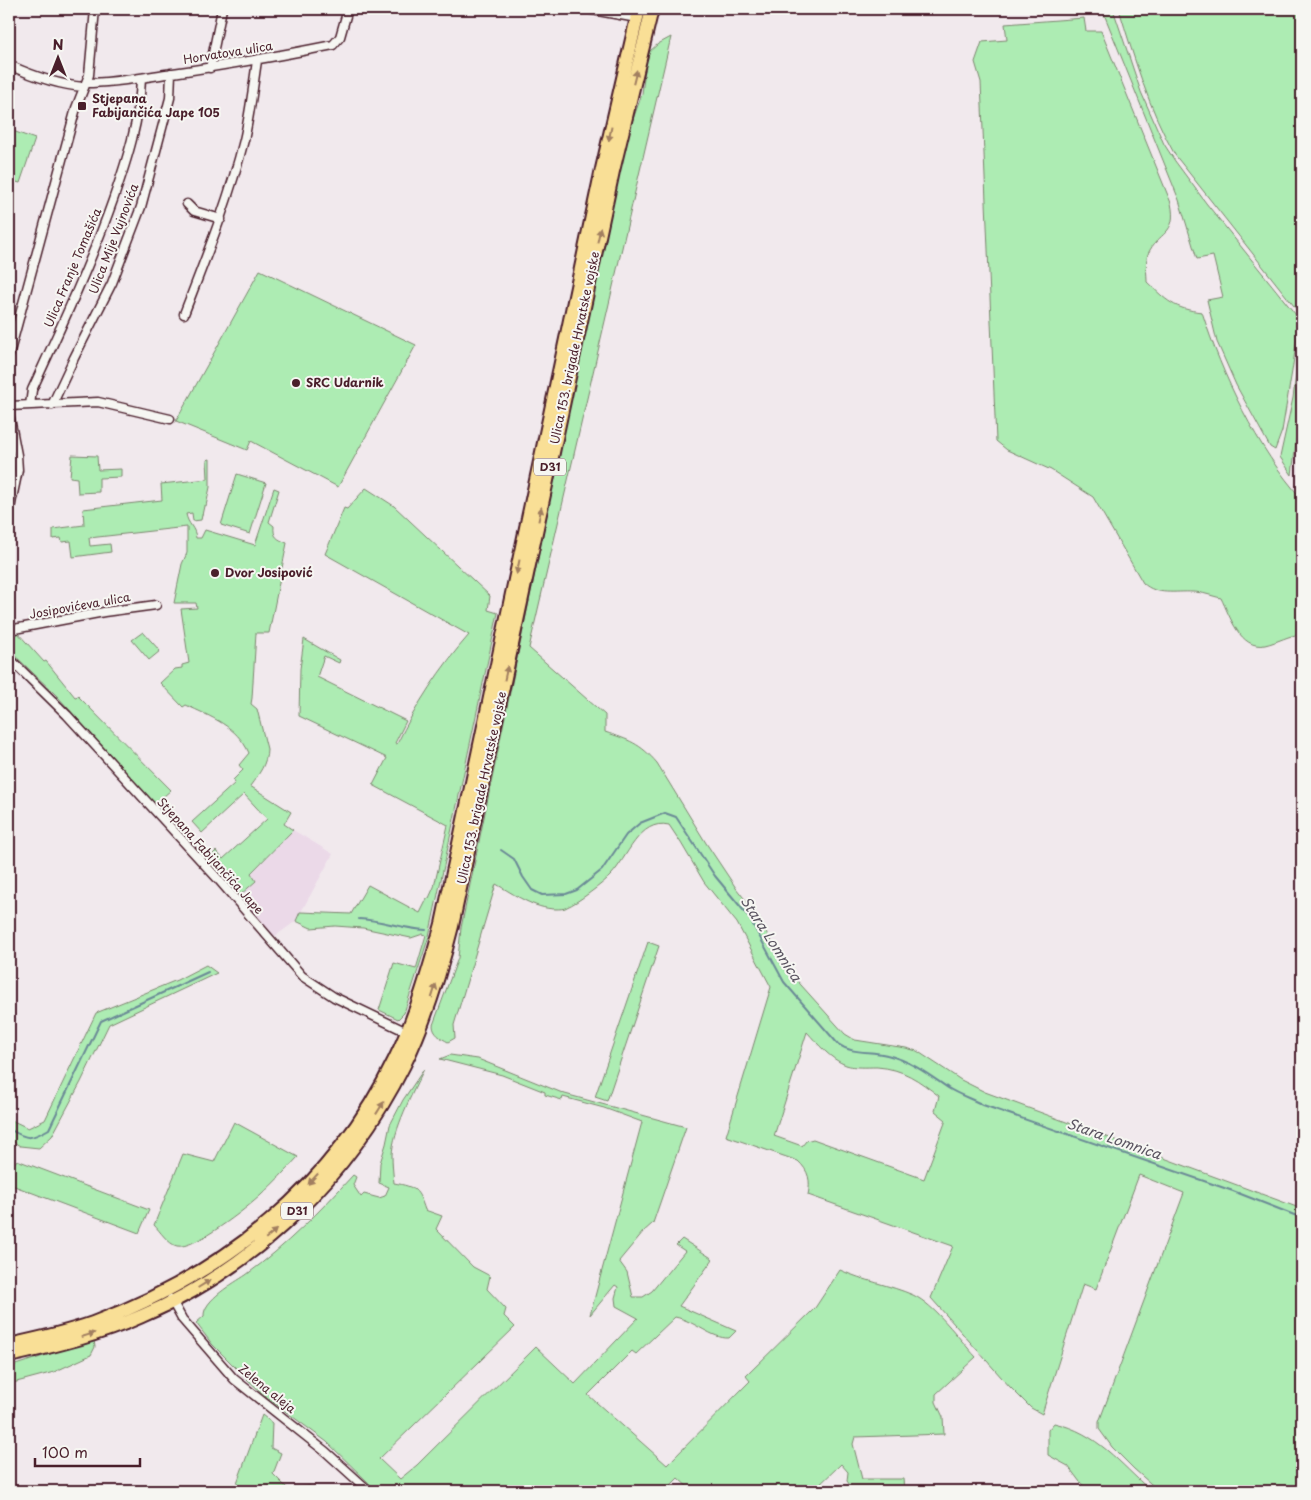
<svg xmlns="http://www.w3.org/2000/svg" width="1311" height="1500" font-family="'Playpen Sans',sans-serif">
<rect width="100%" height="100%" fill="#f1e9ed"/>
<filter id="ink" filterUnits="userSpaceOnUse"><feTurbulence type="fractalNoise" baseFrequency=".02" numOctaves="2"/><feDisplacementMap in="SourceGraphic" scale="10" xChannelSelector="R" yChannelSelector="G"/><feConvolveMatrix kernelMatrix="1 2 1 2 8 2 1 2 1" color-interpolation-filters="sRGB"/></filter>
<g filter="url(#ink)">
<path fill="#ebd9e8" d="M293 830 333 854 296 921 274 937 240 895 256 881 251 874Z"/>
<path fill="#adecb3" stroke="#7c866f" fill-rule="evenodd" d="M1102 9H1113L1141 92 1164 144 1175 161 1206 203 1296 315 1298 330 1293 365 1282 431 1275 450 1270 447 1236 385 1217 342 1207 300 1223 297 1213 256 1197 259 1179 200Z
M1119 9H1302V327L1299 313 1294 306 1175 155C1149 109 1134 58 1119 9Z
M1084 18 1086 31H1101L1171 203C1178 236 1158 231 1148 254 1145 263 1147 273 1147 282 1167 301 1174 309 1202 312 1222 375 1257 449 1302 499V634C1289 635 1278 642 1265 645 1240 650 1230 616 1221 598 1212 596 1202 592 1193 592 1175 591 1157 596 1143 583L1093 497 1051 470 1007 450 996 441 981 82 975 62 982 42 1007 40 1005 24Z
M671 37 529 648 605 715V732C629 740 640 743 657 763L706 843 736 888 758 916 779 957 792 975 845 1034 855 1040 906 1048 917 1051 961 1080 985 1092 1302 1209V1491H1159L1134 1469 1112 1447 1099 1429V1422L1184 1193 1139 1175 1096 1289 1083 1284 1042 1414 1031 1408 1010 1387 931 1298 953 1246 808 1195C811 1181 809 1171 798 1161L726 1136 771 987 737 923 704 882 681 843 669 825C639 818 627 859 611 875 604 883 577 903 567 907 565 909 559 909 556 909 534 909 514 894 496 884L454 1025 455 1038 448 1042C441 1038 433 1034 433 1025L458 958 461 928 624 144 642 94 646 61 650 51 658 44ZM807 1032C818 1044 830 1059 846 1065 855 1068 866 1067 877 1067 904 1069 918 1080 939 1096L935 1111 946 1120 924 1179 813 1139 806 1141 802 1146 774 1136Z
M10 130 35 139 20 183 9 180Z
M260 270 416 345 338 487 251 441 247 450 176 421Z
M1302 328V401L1301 400 1292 475 1280 457 1293 398Z
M72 455 97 456 98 470 121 469V477L99 478V492L78 493 77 478 70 477Z
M210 459V487L206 506H204L201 520 193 521 192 513 186 514C188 525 195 527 196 538H201L205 530 255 545 274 488 279 490 269 522 274 526C273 537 277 539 287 543L269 633H256L252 698 251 704 257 709 267 749C267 764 259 774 250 786L291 812 284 824 293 830 251 873 256 881 240 895 207 860 216 851 223 859 267 819 244 794 202 833 192 822 235 783 233 780 243 770 239 765 249 753C237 726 211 717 186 705L183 707 160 683 175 669 182 668V665L189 663 181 609 197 608 196 603H174L182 564 187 553V527L89 538 90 546 110 544 111 552 73 557 71 541 62 542 61 538 53 539V529L84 525 83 509 162 500 161 484 208 479 207 460Z
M237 474 266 483 250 534 221 525Z
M366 488 394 506 490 596 488 610 498 613 429 936 404 1013 398 1019 379 1010 394 963 416 969 426 935 423 934 411 938 363 928 335 926 311 928 296 921 300 912 351 914 368 885 420 913 427 899 429 898 434 887 448 825 373 785 387 758 299 716 300 669 304 639 340 660 339 663 324 656 317 677 406 721 395 743 397 744C416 705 440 668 469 635L325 554 344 508 347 509Z
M17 632 44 662 46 661 75 697 78 696 171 790 155 804 57 696 9 650V635Z
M143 632 160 651 149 660 132 640Z
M648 942 659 946 607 1101 595 1097Z
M206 965 217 973 109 1024 81 1082 52 1136 39 1148 20 1146 9 1139V1119L28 1128 45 1120 96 1013 177 980Z
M450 1055 478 1059 565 1094 686 1127 653 1223 643 1232 619 1261 627 1272 633 1297H643L652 1291 685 1251 676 1245 682 1239 713 1259 679 1306 736 1331 729 1338C712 1339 695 1321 675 1317L636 1354 632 1351 588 1395 667 1465 750 1381 746 1376 815 1308 840 1270C864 1281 890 1285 913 1295 935 1305 959 1339 976 1357L936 1394V1402L943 1417 944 1434 855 1437 853 1444 862 1479H903L904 1491H854L847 1481 848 1472 841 1464 813 1491H692L678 1478 665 1491H377L327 1442 266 1397 245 1377 212 1344 196 1323 204 1316C203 1300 234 1283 246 1275 286 1246 320 1211 353 1175L356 1177 353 1185 361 1197 364 1194 379 1198 385 1196 389 1187 379 1183 380 1163 386 1144 390 1125 403 1100 424 1069C413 1092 393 1130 392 1155 392 1164 393 1174 394 1183 416 1187 418 1189 425 1210L442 1216 436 1229 473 1267 490 1276 487 1289 506 1309 504 1316 515 1327 379 1459 400 1479 417 1465 536 1347 575 1384 638 1318 616 1306 615 1298 618 1287 615 1285 590 1315 642 1122 604 1108 563 1097 562 1100 545 1095V1092L502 1075 440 1059Z
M234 1122 298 1157C286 1170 274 1183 261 1195 247 1208 194 1250 177 1246 168 1244 160 1231 154 1225L183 1154 214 1162Z
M17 1160 149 1210 139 1233 9 1184V1170Z
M94 1340 95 1347 91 1355 54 1372 9 1384V1367Z
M262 1415 272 1423 271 1448 281 1453 273 1474 288 1489 309 1486 317 1491H234Z
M1054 1423C1098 1433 1119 1463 1151 1491H1089L1080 1482 1068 1466 1048 1455V1430Z"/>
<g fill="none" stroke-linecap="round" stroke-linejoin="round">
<path stroke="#6b8a96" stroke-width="2" d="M501 850 514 859 523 877 532 890 542 895 566 894 577 890 602 870 626 835 640 823 665 813 676 817 715 876 749 917 784 982 838 1044C853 1055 870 1050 887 1055 911 1061 928 1074 948 1088 959 1095 972 1099 983 1105L1233 1191 1302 1218
M359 919C382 920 403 929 426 930
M9 1129C28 1140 30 1140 49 1129L101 1021 208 972"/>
<defs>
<path id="street" d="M587 9 637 18
M9 65C33 76 58 85 84 87
M210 68 222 9
M86 83C113 83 140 78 166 74 223 66 278 56 333 45L340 37 348 9
M187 204 194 211 221 219
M184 314C206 257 229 200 244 140 250 114 253 87 257 61
M9 355 76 108 89 75 95 9
M30 405 32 390C61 327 90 265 113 200 127 160 140 120 141 78
M52 405 74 358 112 283 141 207 170 98 171 73
M9 406 98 402 170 419
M9 413 17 455 18 470 9 513
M9 630 104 612 156 605
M9 658 67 715 218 879 302 976 334 997 409 1033
M171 1299 182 1319 234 1379 326 1452 369 1491"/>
<path id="primary" d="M9 1345C37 1339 65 1333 93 1323 224 1274 334 1187 395 1059 416 1016 429 970 442 924L602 169 639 9
M9 1356C54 1346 100 1335 142 1316 255 1268 350 1174 404 1065 426 1021 440 974 452 926L613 171 652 9"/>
</defs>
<use href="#street" stroke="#4a1f2b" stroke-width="11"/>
<use href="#primary" stroke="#4a1f2b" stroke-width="16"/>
<use href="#street" stroke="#f6f6f2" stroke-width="8"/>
<use href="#primary" stroke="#f9df96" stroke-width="12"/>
</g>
<defs><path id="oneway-solid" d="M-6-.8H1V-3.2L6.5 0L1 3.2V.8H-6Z" transform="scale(1.25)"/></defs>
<g fill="#a27f60">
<use href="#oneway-solid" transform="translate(635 77) rotate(-76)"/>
<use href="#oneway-solid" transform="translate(610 134) rotate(102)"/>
<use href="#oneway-solid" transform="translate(599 235) rotate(-78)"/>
<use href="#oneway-solid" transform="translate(540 514) rotate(-78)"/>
<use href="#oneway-solid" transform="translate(518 567) rotate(102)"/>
<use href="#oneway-solid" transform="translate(506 673) rotate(-78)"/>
<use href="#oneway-solid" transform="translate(434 991) rotate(-72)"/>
<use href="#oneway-solid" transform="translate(380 1108) rotate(-58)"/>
<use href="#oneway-solid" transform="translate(313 1179) rotate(133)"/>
<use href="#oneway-solid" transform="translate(271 1234) rotate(-40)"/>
<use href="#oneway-solid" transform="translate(204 1284) rotate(-32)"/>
<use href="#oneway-solid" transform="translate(88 1335) rotate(-17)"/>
</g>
</g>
<g fill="#4a1f2b" stroke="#f6f6f2" stroke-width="2">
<rect x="77" y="101" width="10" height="10" rx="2.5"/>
<circle cx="296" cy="383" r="5"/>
<circle cx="215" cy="573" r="5"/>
</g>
<g text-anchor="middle" stroke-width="4" stroke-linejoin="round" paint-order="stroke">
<g fill="#f6f6f2" stroke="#7e6067" stroke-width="1">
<rect x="534" y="458.5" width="32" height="17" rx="4"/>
<rect x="281" y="1202.5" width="32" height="17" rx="4"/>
</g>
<g font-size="11" font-weight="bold" fill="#4a1f2b">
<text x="550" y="471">D31</text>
<text x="297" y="1215">D31</text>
</g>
<g font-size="12" fill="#4a1f2b" stroke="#f6f6f2">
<text transform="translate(228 53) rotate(-9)" y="4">Horvatova ulica</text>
<text transform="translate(114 239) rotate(-69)" y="4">Ulica Mije Vujnovića</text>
<text transform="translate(73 268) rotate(-67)" y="4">Ulica Franje Tomašića</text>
<text transform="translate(575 348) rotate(-78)" y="4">Ulica 153. brigade Hrvatske vojske</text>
<text transform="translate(80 606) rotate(-10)" y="4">Josipovićeva ulica</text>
<text transform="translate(482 788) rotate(-78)" y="4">Ulica 153. brigade Hrvatske vojske</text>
<text transform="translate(210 856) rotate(48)" y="4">Stjepana Fabijančića Jape</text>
<text transform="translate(267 1389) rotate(39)" y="4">Zelena aleja</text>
</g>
<g font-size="12" font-weight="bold" fill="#4a1f2b" stroke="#f6f6f2" text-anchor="start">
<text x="92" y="103">Stjepana<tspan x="92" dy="14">Fabijančića Jape 105</tspan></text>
<text x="306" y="387">SRC Udarnik</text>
<text x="225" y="577">Dvor Josipović</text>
</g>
<g font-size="14" font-style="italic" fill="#5a5460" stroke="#f6f6f2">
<text transform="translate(771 939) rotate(57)" y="5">Stara Lomnica</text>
<text transform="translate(1114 1139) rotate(19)" y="5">Stara Lomnica</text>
</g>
</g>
<rect width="1311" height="1500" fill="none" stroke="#f6f6f2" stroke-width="30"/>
<rect x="15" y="15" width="1281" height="1470" fill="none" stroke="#4a1f2b" stroke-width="2" filter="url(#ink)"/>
<g transform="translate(58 58)" stroke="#f6f6f2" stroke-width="4" paint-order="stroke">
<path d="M0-4L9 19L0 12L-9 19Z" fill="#4a1f2b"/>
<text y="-8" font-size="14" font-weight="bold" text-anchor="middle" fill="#4a1f2b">N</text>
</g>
<path d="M35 1458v8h105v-8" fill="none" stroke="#4a1f2b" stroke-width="2.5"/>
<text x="42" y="1458" font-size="15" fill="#4a1f2b" stroke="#f6f6f2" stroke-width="4" paint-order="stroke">100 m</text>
</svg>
